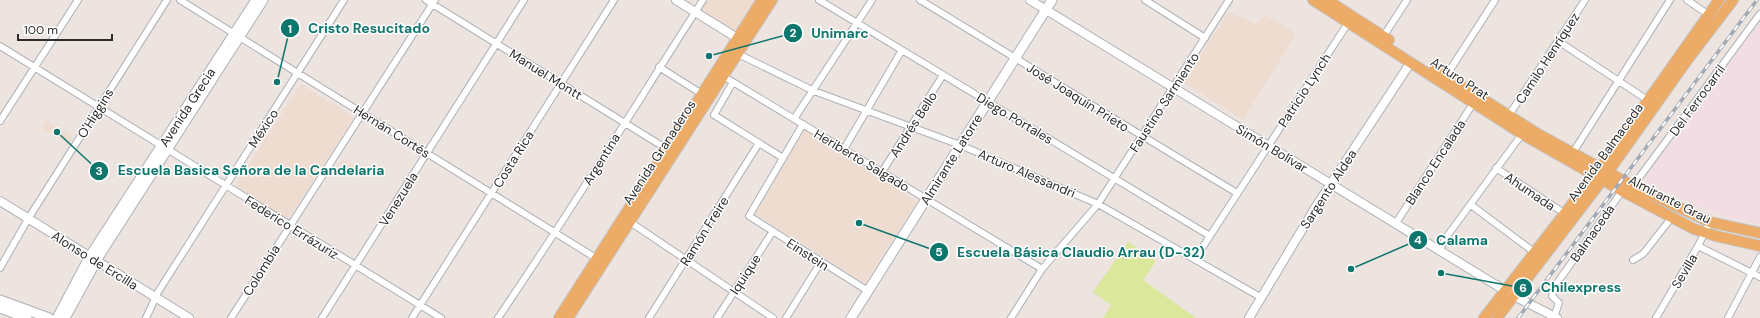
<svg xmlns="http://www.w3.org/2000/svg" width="1760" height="318" font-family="'DM Sans',sans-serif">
<rect width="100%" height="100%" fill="#ede4df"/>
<path fill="#eedcd0" d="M705 0H758L737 34 698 11Z
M1229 12 1256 24 1266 15 1296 34 1243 120 1183 82Z
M301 84 354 117 288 220 234 187Z
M46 120 73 136 69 144 41 128Z
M805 129 917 202 865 283 755 214Z
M343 158 364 171 360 177 339 164Z"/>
<path fill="#f3dde4" d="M1760 22V224L1731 218 1706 209 1663 190 1647 180 1645 177Z"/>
<path fill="#dbe89b" d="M1128 242 1156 261 1143 280 1196 318H1103L1111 305 1093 292Z"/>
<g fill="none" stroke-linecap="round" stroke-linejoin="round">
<defs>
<path id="minor" d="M180 0 599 260
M426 0 667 149
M819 0 1210 236
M920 0C1026 64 1131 130 1237 193
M1145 0 1205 38
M1687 0 1709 15
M1383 37 1407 0
M1558 41 1649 101
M0 46 441 318
M738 54 814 91 960 145 1098 204 1262 298
M659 67 702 94
M723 76 1042 269
M1446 76 1495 0
M733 82 714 115 783 158
M1509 115 1585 0
M794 119 872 0
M0 121 78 0
M803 124 749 216 868 291
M844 149 902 50
M1572 154 1670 0
M1496 168 1564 213
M882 172 943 75
M1633 186 1760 14
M1471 205 1534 252
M630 222 773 318
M1396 223 1474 102
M1698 246 1760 277
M1440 250 1445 239 1522 134
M1195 259 1348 23
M1633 260 1643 254 1672 217
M0 268 28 219 167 0
M1554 317 1559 303 1552 296 1555 286 1622 191
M146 318 158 292 344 0
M231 318 435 0
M322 318 524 0
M412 318 614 0
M498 318C569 214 635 106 703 0
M649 318 759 143
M717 318 773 231
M786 318 821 262
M1011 318 1042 269 1098 204 1229 0
M1656 318 1698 246 1710 222
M1728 318 1760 257"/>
<path id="tertiary" d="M676 0 742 41
M1030 0 1514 296 1557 318
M0 201 189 318
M1249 318 1315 208 1411 62"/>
<path id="secondary" d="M0 300 49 318
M0 308 27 318
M57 318 90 256 256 0
M65 318 99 256 263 0
M851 318 1052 0"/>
<path id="primary" d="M1313 0 1522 134 1622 191 1694 229 1716 236 1760 246
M1327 0 1389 40
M1435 69 1538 134 1633 186 1710 222 1760 233
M559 318 762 0
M568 318 772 0
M1484 318 1606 160 1719 0
M1497 318 1603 179 1688 59 1733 0"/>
</defs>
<use href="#minor" stroke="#acb1b8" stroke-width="8"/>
<use href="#tertiary" stroke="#acb1b8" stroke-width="10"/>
<use href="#secondary" stroke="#acb1b8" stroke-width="11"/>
<use href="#primary" stroke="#c4c4c4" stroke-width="12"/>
<use href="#minor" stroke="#fff" stroke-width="6"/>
<use href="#tertiary" stroke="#fff" stroke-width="8"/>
<use href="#secondary" stroke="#fff" stroke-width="9"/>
<use href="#primary" stroke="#ecab66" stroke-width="10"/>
<defs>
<path id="rail" d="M1518 318 1757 0"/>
</defs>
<use href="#rail" stroke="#a2aab6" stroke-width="3.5"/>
<use href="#rail" stroke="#fff" stroke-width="2" stroke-dasharray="6" stroke-linecap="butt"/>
</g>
<g text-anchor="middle" stroke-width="3" stroke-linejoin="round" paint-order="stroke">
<g font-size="13" fill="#2c2c2c" stroke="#fff">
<text transform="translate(1547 58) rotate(-57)" y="5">Camilo Henríquez</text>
<text transform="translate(546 74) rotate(32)" y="5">Manuel Montt</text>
<text transform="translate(1460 78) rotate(33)" y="5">Arturo Prat</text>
<text transform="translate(1304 90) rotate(-57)" y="5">Patricio Lynch</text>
<text transform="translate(1078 97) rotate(32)" y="5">José Joaquín Prieto</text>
<text transform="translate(1697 100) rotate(-54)" y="5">Del Ferrocarril</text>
<text transform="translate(1164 102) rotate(-57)" y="5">Faustino Sarmiento</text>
<text transform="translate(187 107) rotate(-57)" y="5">Avenida Grecia</text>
<text transform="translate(95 113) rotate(-58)" y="5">O'Higgins</text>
<text transform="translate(1015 118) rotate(31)" y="5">Diego Portales</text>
<text transform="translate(913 124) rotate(-57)" y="5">Andrés Bello</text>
<text transform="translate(263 128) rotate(-57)" y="5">México</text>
<text transform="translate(392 131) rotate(32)" y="5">Hernán Cortés</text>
<text transform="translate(1272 148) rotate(31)" y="5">Simón Bolívar</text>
<text transform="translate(659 152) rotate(-57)" y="5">Avenida Granaderos</text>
<text transform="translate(1605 152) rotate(-54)" y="5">Avenida Balmaceda</text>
<text transform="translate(513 159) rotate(-58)" y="5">Costa Rica</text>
<text transform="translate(601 159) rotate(-58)" y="5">Argentina</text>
<text transform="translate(951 159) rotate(-58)" y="5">Almirante Latorre</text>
<text transform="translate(862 160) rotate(31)" y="5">Heriberto Salgado</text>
<text transform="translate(1435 162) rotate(-57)" y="5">Blanco Encalada</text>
<text transform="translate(1027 173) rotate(23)" y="5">Arturo Alessandri</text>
<text transform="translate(1328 189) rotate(-57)" y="5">Sargento Aldea</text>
<text transform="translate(1530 191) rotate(34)" y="5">Ahumada</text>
<text transform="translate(398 199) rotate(-58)" y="5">Venezuela</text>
<text transform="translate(1670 199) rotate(27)" y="5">Almirante Grau</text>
<text transform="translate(292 227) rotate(32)" y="5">Federico Errázuriz</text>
<text transform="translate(704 231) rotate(-58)" y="5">Ramón Freire</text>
<text transform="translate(1592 233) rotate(-55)" y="5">Balmaceda</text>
<text transform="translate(808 254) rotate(33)" y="5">Einstein</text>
<text transform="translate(95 260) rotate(32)" y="5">Alonso de Ercilla</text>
<text transform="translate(261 270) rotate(-58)" y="5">Colombia</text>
<text transform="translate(1684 271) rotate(-59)" y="5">Sevilla</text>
<text transform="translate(745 274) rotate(-57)" y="5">Iquique</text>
</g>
</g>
<path fill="none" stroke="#0f766e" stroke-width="1.5" d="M277 82L290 28M709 56L793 33M57 132L99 171M1351 269L1418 240M859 223L939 252M1441 273L1523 288"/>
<g fill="#0f766e" stroke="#fff" stroke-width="1.5">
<circle cx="277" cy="82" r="4"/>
<circle cx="709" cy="56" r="4"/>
<circle cx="57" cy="132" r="4"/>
<circle cx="1351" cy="269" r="4"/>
<circle cx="859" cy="223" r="4"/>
<circle cx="1441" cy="273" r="4"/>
<circle cx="290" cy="28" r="10"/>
<circle cx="793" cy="33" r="10"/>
<circle cx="99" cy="171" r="10"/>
<circle cx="1418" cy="240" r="10"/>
<circle cx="939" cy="252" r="10"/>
<circle cx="1523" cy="288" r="10"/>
</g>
<g font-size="12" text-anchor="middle" font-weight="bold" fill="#fff">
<text x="290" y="33">1</text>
<text x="793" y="37">2</text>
<text x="99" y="175">3</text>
<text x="1418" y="244">4</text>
<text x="939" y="256">5</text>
<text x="1523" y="292">6</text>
</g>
<g font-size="14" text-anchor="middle" font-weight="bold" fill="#0f766e" stroke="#fff" stroke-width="3" stroke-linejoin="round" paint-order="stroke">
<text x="369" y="33">Cristo Resucitado</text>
<text x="840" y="38">Unimarc</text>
<text x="251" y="175">Escuela Basica Señora de la Candelaria</text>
<text x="1462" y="245">Calama</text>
<text x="1081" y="257">Escuela Básica Claudio Arrau (D-32)</text>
<text x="1581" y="292">Chilexpress</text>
</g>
<path d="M18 34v6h94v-6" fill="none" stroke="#2c2c2c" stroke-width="2"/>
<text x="24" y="34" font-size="12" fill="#2c2c2c" stroke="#ffffff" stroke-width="3" paint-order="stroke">100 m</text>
</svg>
